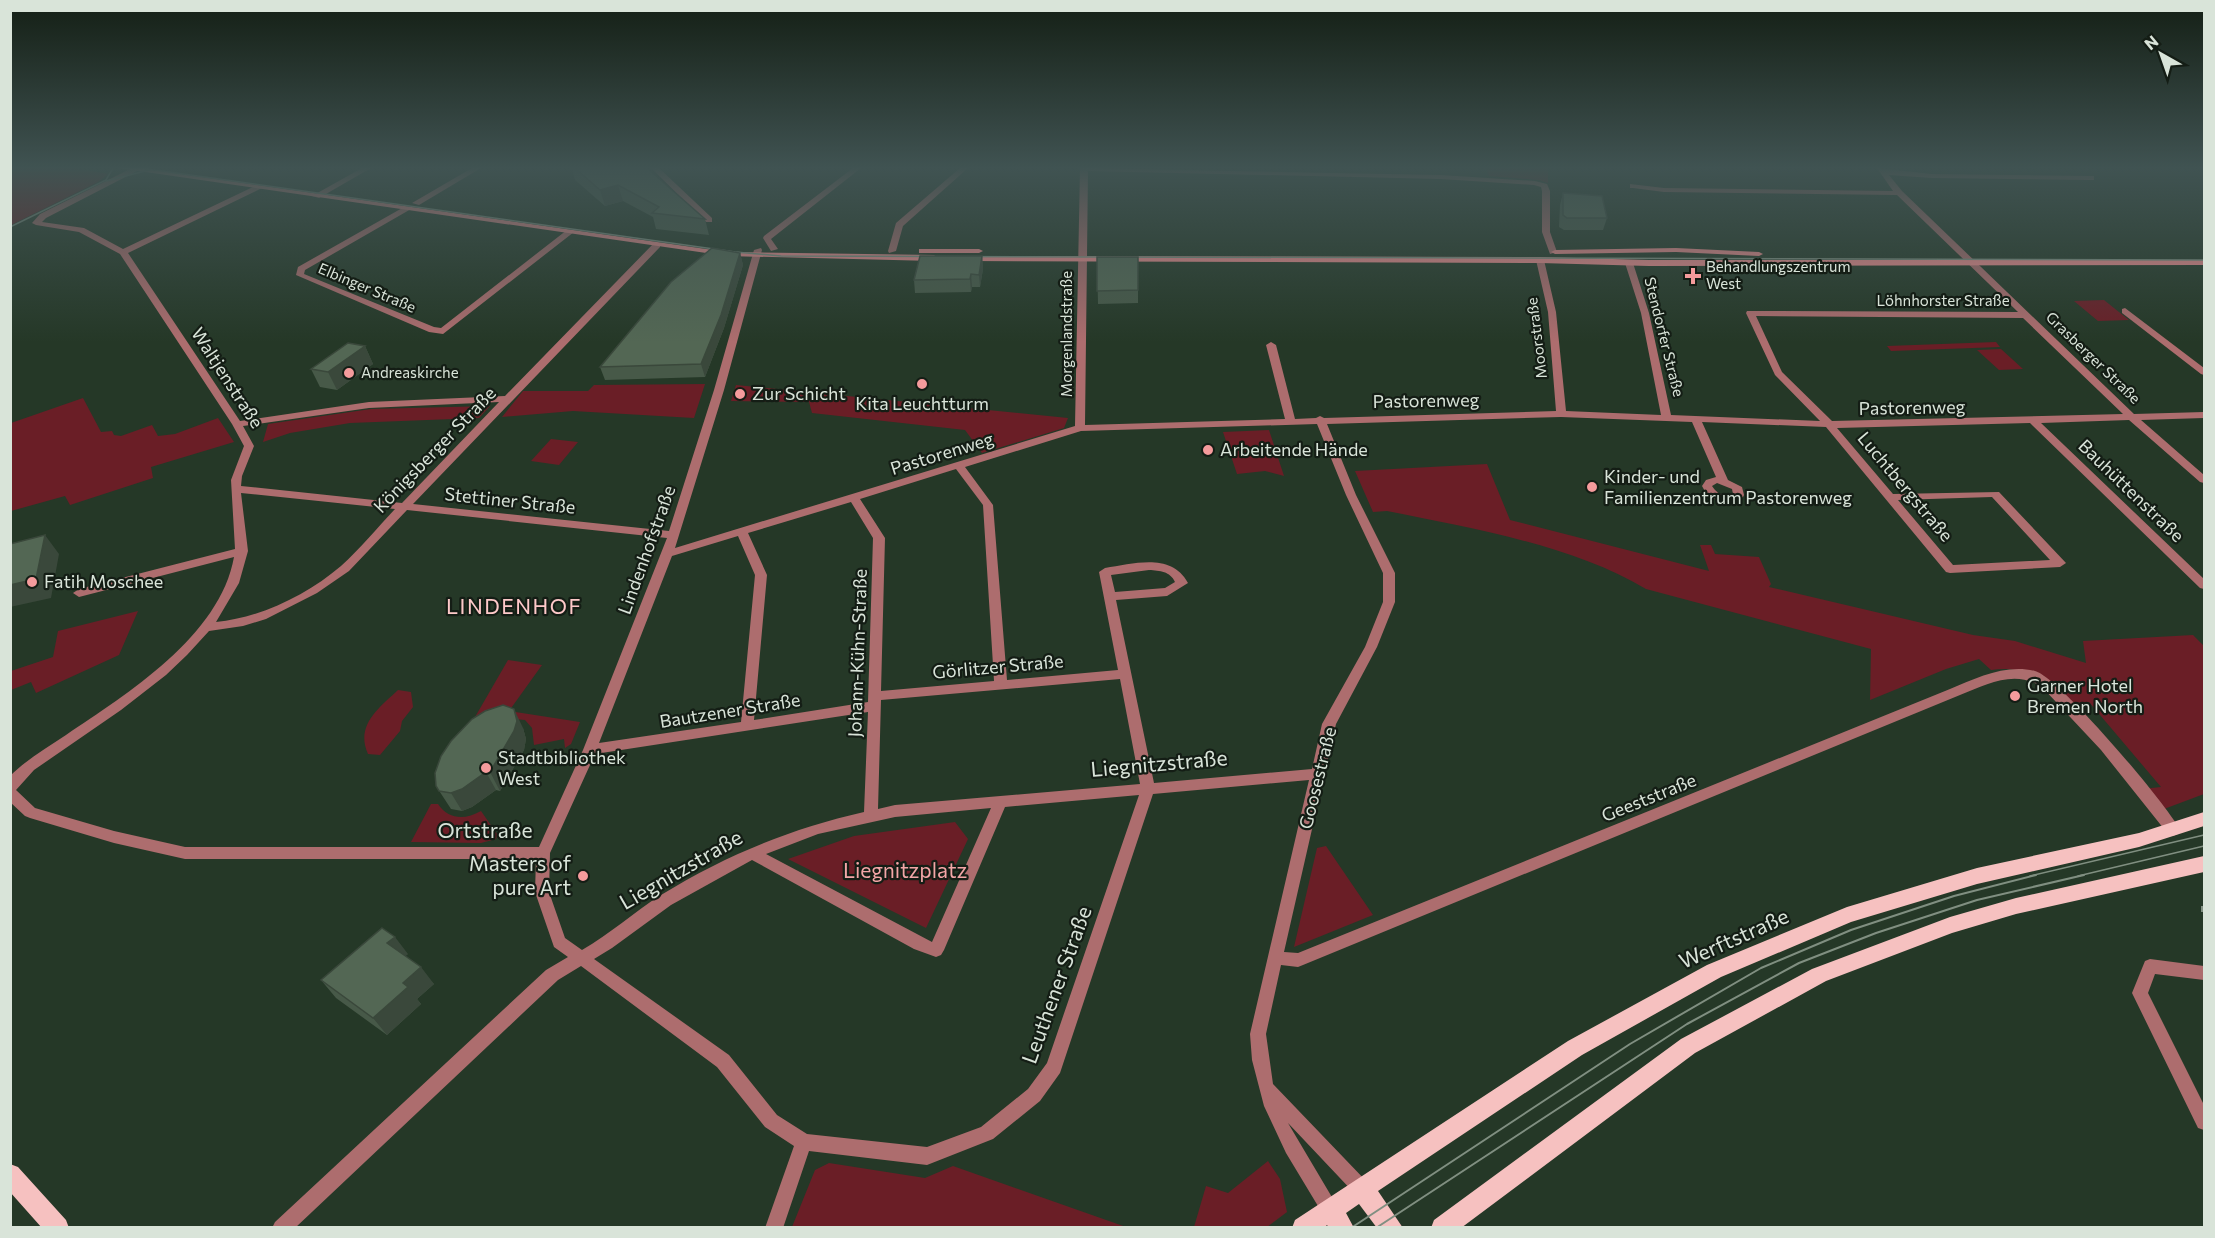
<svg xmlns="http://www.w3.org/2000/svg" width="2215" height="1238" font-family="Commissioner,sans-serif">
<rect width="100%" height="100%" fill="#253827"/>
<path fill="#6a1e26" d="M11 168H74L108 174 98 182 11 225Z
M1486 168H1548V183L1539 180 1489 176Z
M2104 300 2129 320 2098 321 2074 301Z
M1996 342 2000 347 1891 351 1887 346Z
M2001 349 2023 369 1999 370 1977 350Z
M705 384 694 418 573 411 502 417 523 391H588L594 385Z
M736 385 1068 418 1064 428 982 453 965 430 812 413 809 402 731 401Z
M83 398 101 432 112 431 114 435 121 436 152 425 158 436 175 434 218 418 234 442 151 467 153 478 70 505 65 496 11 511V423Z
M490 406 479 418 350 423 290 433 263 442 268 424 371 409Z
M1269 430 1284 476 1265 471 1237 474 1223 432Z
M551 439 578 442 559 465 531 461Z
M1487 464 1510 520 1709 571 1700 545H1711L1715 554 1759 557 1771 584 1769 587 1973 635 2015 641 2086 663 2083 641 2193 635 2204 646V794L2164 809 2142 789 2161 787 2089 702 2070 703C2043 681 2029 665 1991 670L1979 659 1946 669 1870 700 1871 649 1646 589C1572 545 1471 528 1387 511L1373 512 1355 471Z
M138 611 119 655 36 693 31 682 11 690V671L53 657 58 631Z
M508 660 542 665 509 711 580 722 571 744 565 748 564 739 534 745 532 728 525 720 514 719 471 724Z
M398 690 411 692 413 707 402 721 400 731 380 755 368 754C355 725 379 708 398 690Z
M431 804H438C449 820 465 820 481 811L497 834 496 839 481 843 411 842Z
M955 822 968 839 926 928 788 859 854 836Z
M1326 846 1373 915 1294 947 1317 848Z
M1268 1161 1280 1179 1287 1212 1267 1227H1194L1206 1186 1228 1193Z
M829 1163 925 1178 953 1166 1126 1227H792L815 1170Z"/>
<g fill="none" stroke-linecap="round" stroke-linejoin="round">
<path fill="#ad6d6e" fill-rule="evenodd" d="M132 168 139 170 46 218 42 222 84 228 123 249 255 186 262 188 128 253 240 421 369 402 505 396 654 243H660V247L413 504 669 531 714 390 754 250 761 248 762 250 724 390 675 548 1075 426 1080 168 1441 175 1535 181 1547 184 1550 191V232L1557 252 1550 254 1542 232V191L1541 187 1534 185 1441 179 1088 171 1085 425 1285 419 1266 345 1271 342 1276 345 1295 419 1316 418 1320 416 1324 418 1556 411 1548 312 1536 260 1540 257 1544 260 1556 312 1566 411 1661 415 1641 313 1625 263 1629 260 1633 263 1649 313 1671 415 1820 421 1775 375 1746 313 1747 311 2018 312 1897 195 1664 192 1633 188H1630V184L1664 188 1893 191 1877 168 1932 174 2094 176V180H2091L1932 178 1889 175 1902 191 2134 414 2204 412V418L2141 420 2204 475V483L2200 482 2129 420 2041 423 2204 579V589L2200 588 2030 423 1837 428 1893 494 1999 492 2066 563 2060 567 1950 573 1946 572 1826 427 1702 422 1728 480 1742 487 1744 495 1743 497C1727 506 1710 502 1702 486L1706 480 1716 477 1692 422 1561 417 1327 424 1356 495 1395 573V602L1377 647 1336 724 1284 952 1298 953 1950 689C1977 678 2005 664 2035 671 2059 677 2167 804 2180 830L2178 834 2173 836 2168 834 2101 750 2042 687C2015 669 1987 684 1960 695L1303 965 1298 967 1281 965 1266 1034 1273 1084 1368 1183 1371 1189 1368 1195 1362 1198 1356 1195 1288 1123 1336 1204 1339 1210 1336 1216 1330 1219 1324 1216 1286 1153 1264 1106 1252 1060 1250 1034 1309 780 1153 794 1060 1073 1040 1101 993 1139 927 1165 809 1151 783 1228H765L794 1146 765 1127 717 1067 581 966 558 980 295 1228H272L275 1222 546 970 568 957 554 947 535 892 536 859H185L114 843 30 818 25 816 10 802V776C27 759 47 748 66 735 127 694 220 636 234 557L79 597 73 593 79 589 235 549 231 480 244 446 232 424 120 254 79 232 36 225 32 223 40 214ZM1756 316 2023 318 2123 414 1832 421 1782 372ZM499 402 402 503 241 486 242 476 254 446 243 426 369 408ZM1317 424 1346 495 1383 573V602L1365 647 1322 724 1312 769 1154 783 1116 600 1167 596 1188 583C1171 552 1134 564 1105 568L1099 572 1118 670 1007 680 993 505 965 467 1081 431ZM956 469 983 505 994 681 881 691 885 538 860 499ZM1717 483 1732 489 1733 494C1725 498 1717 494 1712 486ZM241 493 395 509C377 528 360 549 341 566 307 595 260 618 216 622L239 583 248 551ZM1992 497 2050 560 1953 565 1898 500ZM851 502 873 538 868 702 754 720 767 575 748 533ZM407 510 667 538 583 750 539 847H185L114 831 35 808 16 790 34 770 121 710 166 675 187 655 209 631 243 626 266 619 317 593 349 571ZM738 536 755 575 741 722 599 743 672 556ZM1149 570C1160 571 1170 571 1175 582L1165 588 1115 592 1111 575ZM1120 679 1140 784 895 805 878 809 881 700ZM868 712 864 812C790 829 726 855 661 895 634 912 610 934 582 950L565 938 549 892 550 853 595 754ZM1139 795 1047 1063 1028 1089 981 1127 927 1147 807 1134 777 1115 729 1055 594 959 612 948 671 905 752 860 914 949 936 957 941 955 944 950 1005 807ZM991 808 932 942 766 854 818 834 895 817Z
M362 168H371L319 198 312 196Z
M472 168H481L419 205 412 203Z
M651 168H659L712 218V222H706Z
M853 168H861L771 239 778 249 771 251 763 238 764 236Z
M960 168H968L903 226 896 251 889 253 888 251 896 223Z
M404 207 411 209 305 270 304 274 434 327 441 328 567 230 574 232 443 334 429 332 296 275 298 267Z
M2125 308 2204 368V375L2201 374 2122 313V309Z
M2150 959 2204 966V980L2155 974 2148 993 2204 1105V1130L2198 1128 2132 993 2145 961Z"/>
<path fill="#f28c8f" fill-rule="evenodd" d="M118 168H139L727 252 934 255 938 258 934 261 727 256Z
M1676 248 1759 252 1763 254 1759 256 1676 252 1555 254 1551 252 1555 250Z
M919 249H979L983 251 979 253H919Z
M964 256 1540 257 1649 260H2204V265L1649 266 1540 263 967 261 963 258Z"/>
<path fill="#f6c1c0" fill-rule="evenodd" d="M2204 812V826L2139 847 1977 884 1851 922 1721 977 1582 1055 1378 1191 1403 1228H1377L1359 1204 1346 1213 1354 1228H1329L1327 1225 1324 1228H1292L1295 1220 1568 1041 1707 965 1847 907 1977 868 2139 833Z
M2204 856V872L2016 914 1952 933 1826 981 1695 1053 1461 1228H1431L1434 1220 1681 1039 1812 969 1950 917 2016 898Z
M10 1164 18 1167 66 1220 69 1228H42L10 1192Z"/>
<path stroke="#808f81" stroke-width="1.5" d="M141 168 735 252 781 256 2204 260
M106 181 149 170
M10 227 106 180 113 168
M2030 876 2204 835
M2078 876 2204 846"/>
<path stroke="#808f81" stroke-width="2" d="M1351 1228 1630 1044 1761 968 1851 930 1954 896 2036 875
M1376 1228 1687 1024 1799 963 1876 933 1977 900 2084 875"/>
<path stroke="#808f81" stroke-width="6" stroke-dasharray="12 6" stroke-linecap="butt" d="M2201 909H2204"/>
</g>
<path fill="#475948" d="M572 168H647L705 219 709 235 656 229 653 217 623 201 605 206 575 180Z
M1563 193 1607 218 1603 230H1564L1559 227 1560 205Z
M740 253 743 265 724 328 705 377 605 380 600 367Z
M982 256 983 269 980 287H972L971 292 915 293 914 280Z
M1097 257 1138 290V303L1098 304Z
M365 346 373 364 337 390 320 387 311 369Z
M523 728 526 739 524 750 500 791 496 790 472 807 462 811 451 809 436 786Z
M408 954 405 956 434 984 417 999 421 1004 387 1035 336 998 321 980Z"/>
<path fill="#3a483b" d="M618 185 623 201 605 206 600 190Z
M740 253 743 265 724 328 705 377 701 364Z
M982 256 983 269 980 287 979 275Z
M971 274 972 287 971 292 970 279Z
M365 346 373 364 337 390 328 372Z
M45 535 59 554 51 598 10 607V585Z
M514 709 523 728 526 739 524 750 500 791 490 772Z
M486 772 496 790 472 807 462 811 451 793Z
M395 937 408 954 400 961 387 943Z
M421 967 434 984 417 999 421 1004 387 1035 373 1018 403 983Z"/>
<path fill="#536754" stroke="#3a483b" stroke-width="1.5" d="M575 168H647L705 219 652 213 659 207 618 185 600 190Z
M1563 193 1602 196 1607 218H1567L1563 215Z
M712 248 740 253 721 315 701 364 600 367 671 282Z
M920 256H982L979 275 971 274 970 279 914 280Z
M1097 257H1138V290L1097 291Z
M348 343 365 346 328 372 311 369Z
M45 535 36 579 10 585V544Z
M503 705 514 709 517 721 514 731 490 772H486L462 789 451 793 439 791 436 786 435 773 441 756 451 741 472 719 485 711Z
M382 928 395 937 387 943 421 967 403 983 408 987 373 1018 321 980Z"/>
<linearGradient id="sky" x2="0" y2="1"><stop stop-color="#141f15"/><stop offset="0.49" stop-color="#405352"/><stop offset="1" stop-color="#405352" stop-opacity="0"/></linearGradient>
<rect width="2215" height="342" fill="url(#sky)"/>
<g fill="#f59b9c" stroke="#141d15" stroke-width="2">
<path d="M1690 267h6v6h6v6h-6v6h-6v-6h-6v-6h6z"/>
<circle cx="349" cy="373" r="6"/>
<circle cx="922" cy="384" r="6"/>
<circle cx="740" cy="394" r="6"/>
<circle cx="1208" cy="450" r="6"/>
<circle cx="1592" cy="487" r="6"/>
<circle cx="32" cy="582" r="6"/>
<circle cx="2015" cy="696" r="6"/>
<circle cx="486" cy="768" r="6"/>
<circle cx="583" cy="876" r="6"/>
</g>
<g text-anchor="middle" stroke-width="4.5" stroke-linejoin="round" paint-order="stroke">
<g font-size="15" fill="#d9e4d9" stroke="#141d15" text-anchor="start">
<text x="1706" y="272">Behandlungszentrum<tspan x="1706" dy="17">West</tspan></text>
<text x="361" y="378">Andreaskirche</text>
</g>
<g font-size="15" fill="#d9e4d9" stroke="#141d15">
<text transform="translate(367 288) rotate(23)" y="5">Elbinger Straße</text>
<text x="1943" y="306">Löhnhorster Straße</text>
<text transform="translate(1067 334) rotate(-90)" y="5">Morgenlandstraße</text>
<text transform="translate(1664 337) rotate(76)" y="5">Stendorfer Straße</text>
<text transform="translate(1537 338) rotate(-97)" y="5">Moorstraße</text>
<text transform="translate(2093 358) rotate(44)" y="5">Grasberger Straße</text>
</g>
<g font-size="18" fill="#d9e4d9" stroke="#141d15">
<text transform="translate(227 378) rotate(57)" y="6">Waltjenstraße</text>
<text transform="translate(1426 401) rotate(-1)" y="6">Pastorenweg</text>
<text transform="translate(1912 408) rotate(-1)" y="6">Pastorenweg</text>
<text transform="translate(435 450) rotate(-46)" y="6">Königsberger Straße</text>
<text transform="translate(942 454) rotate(-17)" y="6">Pastorenweg</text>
<text transform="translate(1905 487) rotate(50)" y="6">Luchtbergstraße</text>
<text transform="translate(2131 491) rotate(44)" y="6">Bauhüttenstraße</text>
<text transform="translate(510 501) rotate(6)" y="6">Stettiner Straße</text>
<text transform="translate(647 550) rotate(-70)" y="6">Lindenhofstraße</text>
<text transform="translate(858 653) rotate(-88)" y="6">Johann-Kühn-Straße</text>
<text transform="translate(998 667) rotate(-5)" y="6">Görlitzer Straße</text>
<text transform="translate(730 711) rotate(-9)" y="6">Bautzener Straße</text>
<text transform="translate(1318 778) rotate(-76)" y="6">Goosestraße</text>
<text transform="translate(1649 798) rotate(-22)" y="6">Geeststraße</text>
</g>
<g font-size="18" fill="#d9e4d9" stroke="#141d15" text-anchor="start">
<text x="752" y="400">Zur Schicht</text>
<text x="922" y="410" text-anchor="middle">Kita Leuchtturm</text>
<text x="1220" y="456">Arbeitende Hände</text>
<text x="1604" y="483">Kinder- und<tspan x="1604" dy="21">Familienzentrum Pastorenweg</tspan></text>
<text x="44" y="588">Fatih Moschee</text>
<text x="2027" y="692">Garner Hotel<tspan x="2027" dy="21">Bremen North</tspan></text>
<text x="498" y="764">Stadtbibliothek<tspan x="498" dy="21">West</tspan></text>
</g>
<g font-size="21" letter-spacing="1.5" fill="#fec9c9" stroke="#141d15">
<text x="514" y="614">LINDENHOF</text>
</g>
<g font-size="21" fill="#d9e4d9" stroke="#141d15">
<text transform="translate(1159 764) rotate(-5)" y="7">Liegnitzstraße</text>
<text x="485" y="838">Ortstraße</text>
<text transform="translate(681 870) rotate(-30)" y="7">Liegnitzstraße</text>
<text transform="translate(1734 939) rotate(-24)" y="7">Werftstraße</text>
<text transform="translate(1057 985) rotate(-70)" y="7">Leuthener Straße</text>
</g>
<g font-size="21" fill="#d9e4d9" stroke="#141d15" text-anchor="end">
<text x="571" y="871">Masters of<tspan x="571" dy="24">pure Art</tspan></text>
</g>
<g font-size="21" fill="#f3a6a7" stroke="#141d15">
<text x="905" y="878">Liegnitzplatz</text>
</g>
</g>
<rect width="2215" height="1238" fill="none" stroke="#d9e4d9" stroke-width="24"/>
<g transform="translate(2161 54) rotate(320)" stroke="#141d15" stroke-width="4.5" paint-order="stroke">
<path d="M0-4.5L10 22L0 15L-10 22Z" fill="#d9e4d9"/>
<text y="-9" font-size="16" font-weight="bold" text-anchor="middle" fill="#d9e4d9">N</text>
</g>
</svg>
